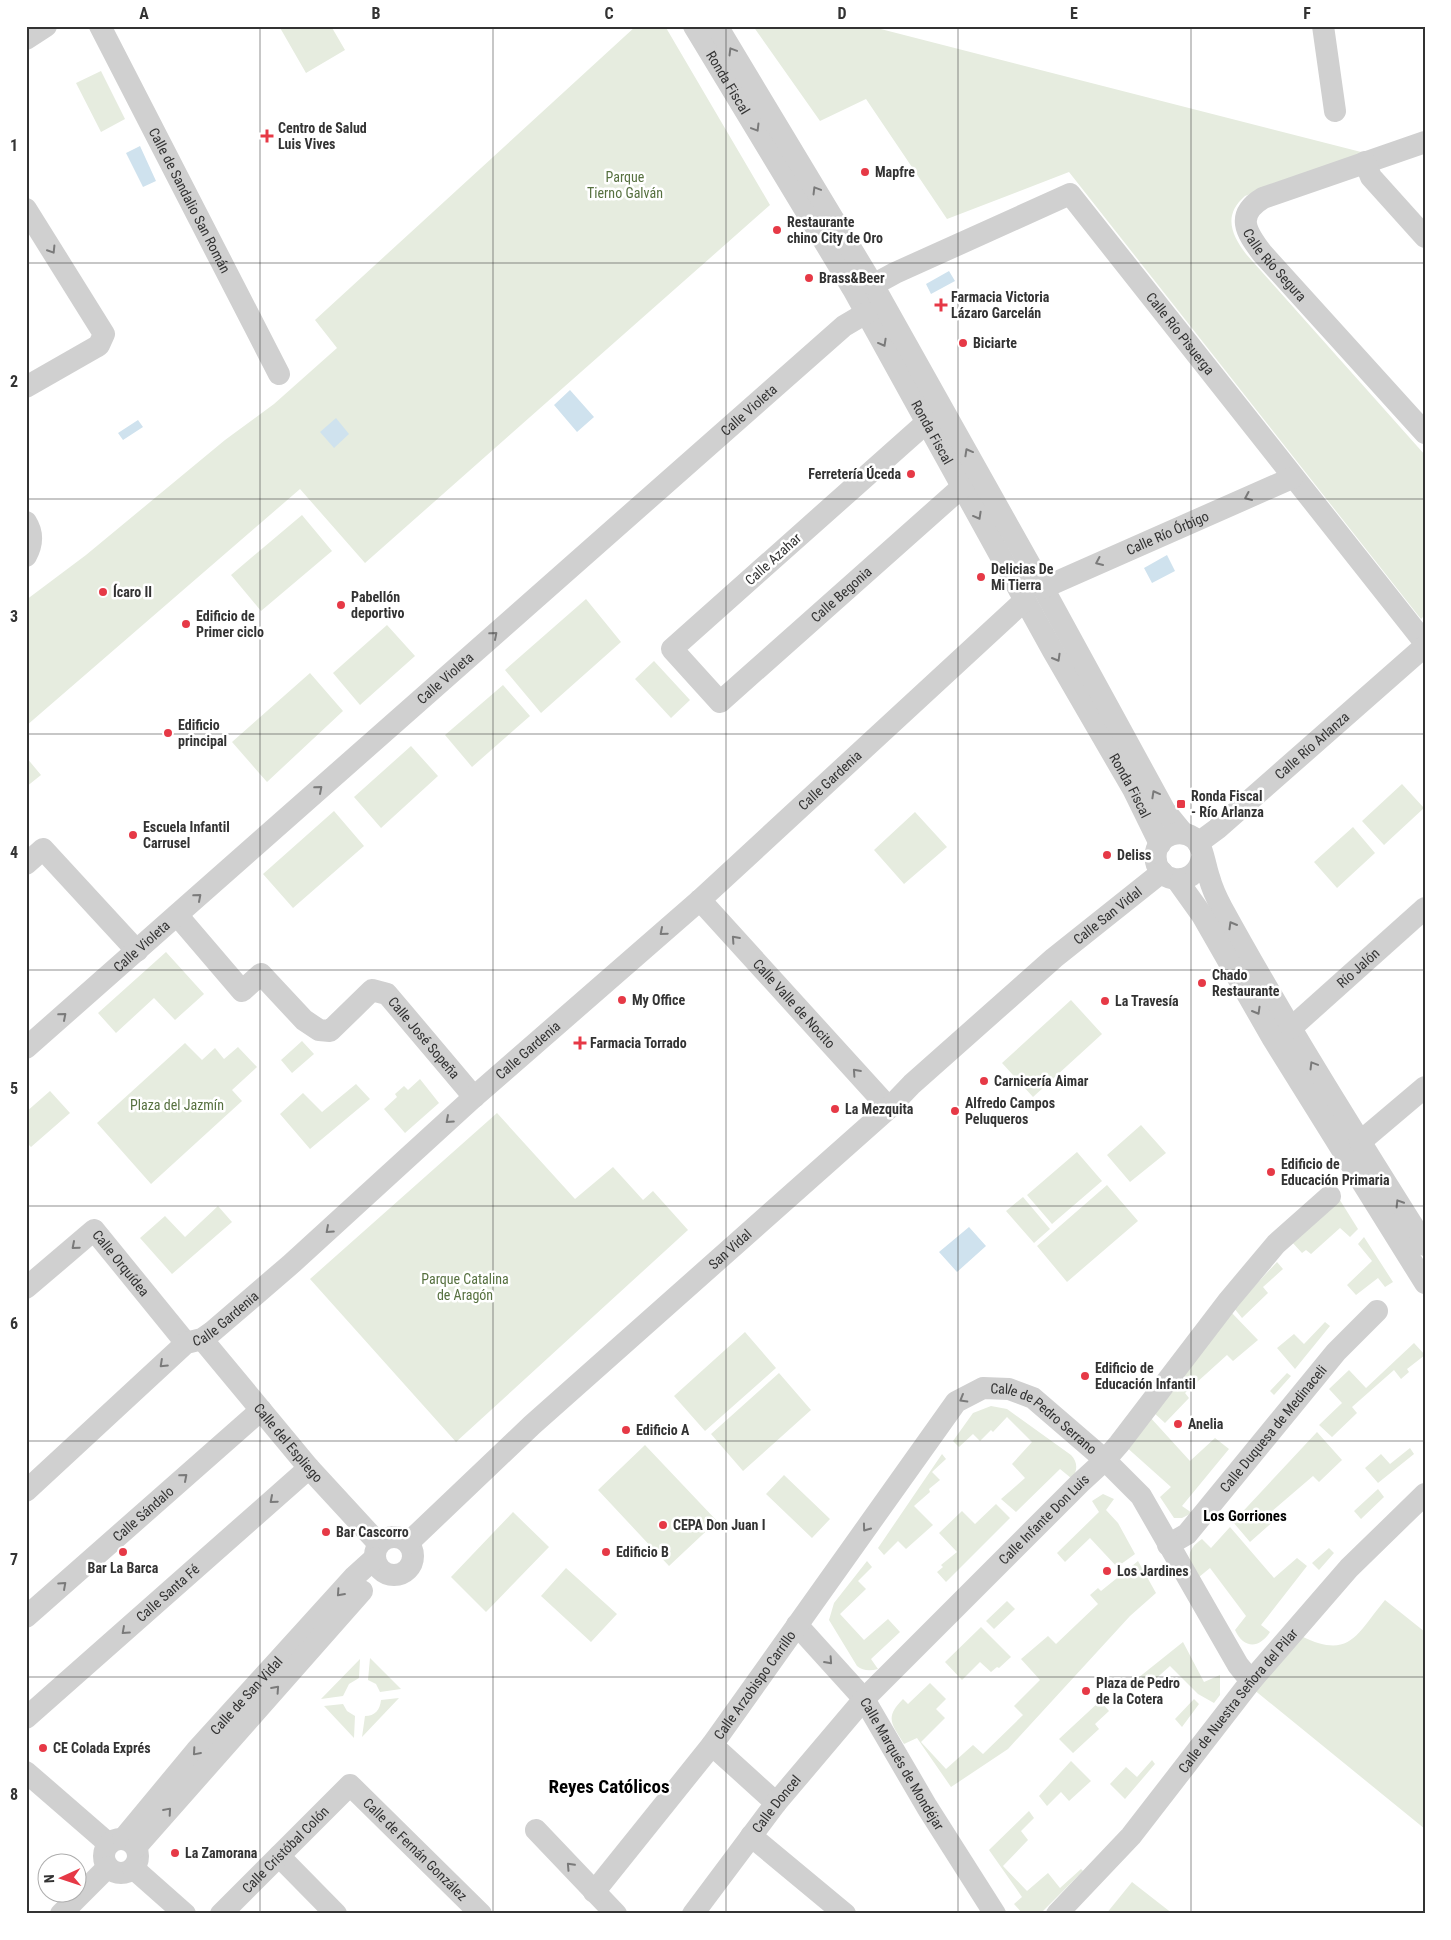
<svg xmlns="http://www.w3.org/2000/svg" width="1451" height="1940" font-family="'Roboto Condensed',sans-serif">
<rect width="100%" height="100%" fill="#fff"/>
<path fill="#e6ecdf" d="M279 26H331L345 50 306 73Z
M636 26H665L770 205 365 563 300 489 26 726V600L86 555 225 440 274 404 337 348 315 320Z
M753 26H869L1365 153 1245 196C1223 215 1231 234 1246 254L1425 455V615L1421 619 1069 172 947 219 866 99 820 121Z
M101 71 125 119 101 132 76 83Z
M302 515 332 551 261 611 231 575Z
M586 599 621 642 541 713 505 670Z
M387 625 415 656 360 705 333 673Z
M654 661 690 700 671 718 635 679Z
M310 673 343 711 267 782 232 742Z
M503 685 530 716 472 767 445 735Z
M411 746 438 776 381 828 354 797Z
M26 757 41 775 26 787Z
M1402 784 1424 808 1384 845 1362 821Z
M334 811 364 846 293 908 263 874Z
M915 812 947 847 904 884 874 850Z
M1353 827 1375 853 1337 888 1314 862Z
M166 952 204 994 175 1020 154 998 116 1033 98 1013Z
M1071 1000 1102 1034 1033 1097 1002 1063Z
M302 1041 314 1054 292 1073 281 1060Z
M185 1043 202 1060 215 1048 224 1059 238 1047 257 1067 232 1090 242 1101 151 1184 97 1123Z
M420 1079 439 1103 405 1133 384 1109 397 1097 395 1094 404 1086 408 1090Z
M356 1084 370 1099 310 1149 280 1114 303 1093 322 1112Z
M50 1091 70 1113 31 1147 26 1142V1112Z
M497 1113 575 1199 613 1167 643 1200 653 1191 688 1230 456 1442 310 1279Z
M1141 1125 1166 1153 1130 1182 1107 1155Z
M1077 1152 1102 1181 1052 1224 1027 1195Z
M1107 1185 1138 1221 1067 1282 1037 1246Z
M1023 1197 1050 1229 1034 1243 1006 1211Z
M1338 1197 1358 1229 1350 1237 1340 1228 1311 1254 1306 1250 1302 1253 1291 1241Z
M218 1206 232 1222 172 1274 140 1238 165 1216 185 1237Z
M1364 1237 1393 1282 1385 1287 1378 1278 1356 1295 1347 1285 1372 1261 1358 1244Z
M1277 1262 1283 1269 1263 1287 1268 1293 1242 1318 1234 1308Z
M1230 1311 1258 1340 1233 1361 1227 1355 1185 1393 1189 1398 1165 1423 1153 1412Z
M1325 1322 1330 1326 1295 1369 1277 1348 1294 1334 1304 1344Z
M745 1332 776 1368 705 1431 674 1396Z
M1414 1343 1425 1355 1407 1369 1409 1372 1401 1379 1394 1370 1352 1407 1357 1413 1332 1437 1319 1425 1342 1403 1329 1389 1349 1370 1366 1388Z
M779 1373 811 1410 743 1471 711 1434Z
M1287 1373 1291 1376 1274 1395 1270 1391Z
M991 1406 1007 1409 1071 1455C1078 1462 1078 1472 1071 1478L1060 1469 1016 1512 1001 1499 1025 1478 1012 1464 1032 1442 1007 1417 993 1432 991 1430 980 1441 973 1434 959 1447 953 1441 973 1413Z
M1149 1416 1190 1461 1215 1438 1229 1449 1182 1506 1192 1513 1182 1518H1174L1160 1497 1171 1487 1124 1445Z
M1317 1432 1342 1460 1319 1482 1313 1476 1271 1512 1276 1519 1250 1542 1233 1522Z
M645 1445 717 1521 669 1566 598 1490Z
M1410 1448 1414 1454 1378 1483 1365 1468 1381 1454 1390 1464Z
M942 1454 946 1459 932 1472 940 1480 929 1489 930 1492 914 1506 933 1525 906 1549 898 1541 884 1555 878 1548Z
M784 1475 830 1519 812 1538 766 1494Z
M1378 1489 1384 1497 1361 1519 1354 1511Z
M1103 1494 1114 1499 1106 1510 1118 1523 1135 1554 1117 1567 1090 1538 1065 1562 1057 1553 1099 1512 1092 1501Z
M996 1504 1010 1518 946 1582 937 1572 943 1567 941 1565 957 1552 939 1533 962 1511 975 1524Z
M513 1512 549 1547 486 1612 451 1577Z
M1230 1527 1274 1578 1297 1558 1307 1566 1261 1625 1270 1632C1259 1649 1244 1649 1235 1630L1246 1616 1210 1568 1199 1577C1188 1562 1184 1551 1202 1539L1211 1548Z
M1329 1548 1334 1553 1319 1570 1312 1563Z
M867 1561 872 1567 858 1581 866 1589 840 1614 864 1640 888 1619 900 1632 871 1659 878 1669C870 1671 863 1671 857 1666L829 1620 834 1603Z
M1138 1561 1156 1593 1130 1616 1008 1749 951 1787 917 1738 904 1744C892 1724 884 1718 903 1699L908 1704 930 1683 946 1699 936 1709 945 1718 921 1742 946 1769 973 1745 983 1754 1023 1715 1014 1706 1040 1680 1021 1659 1048 1636 1056 1644 1098 1604 1090 1595 1098 1588 1101 1591Z
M566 1568 617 1614 591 1642 541 1596Z
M1385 1600 1425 1632V1829L1253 1689 1301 1636C1350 1660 1356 1635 1385 1600Z
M1007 1601 1015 1609 994 1629 986 1621Z
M981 1627 1011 1657 999 1668 997 1667 991 1672 980 1662 962 1680 945 1662Z
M1183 1642 1204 1682 1220 1675V1695L1214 1703 1198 1694 1170 1666 1142 1691 1133 1682Z
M370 1658 401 1689 380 1692 376 1684 368 1680Z
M360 1659 359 1678 349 1684 343 1696 321 1699Z
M399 1698 362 1737 365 1716C375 1716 380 1710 381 1700Z
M1194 1699 1199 1704 1182 1727 1175 1719Z
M1100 1701 1109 1711 1095 1724 1099 1729 1073 1753 1059 1739Z
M343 1704 347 1711 355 1716 354 1738 324 1706Z
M1152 1760 1155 1764 1125 1799 1110 1784 1126 1767 1137 1777Z
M1071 1761 1091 1781 1069 1801 1061 1792 1047 1806 1039 1796Z
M1029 1811 1034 1818 1021 1831 1028 1840 1003 1866 1027 1891 1048 1873 1060 1888 1081 1869 1083 1871 1040 1914H1023L1014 1904 1022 1897 989 1850Z
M1132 1882 1173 1914H1106Z"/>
<path fill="#cfe2ee" d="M140 146 156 181 143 187 126 153Z
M949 271 955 281 931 294 926 284Z
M570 390 594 417 577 432 554 405Z
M336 418 349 434 334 448 320 432Z
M138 420 143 427 123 440 118 433Z
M1167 555 1175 571 1152 583 1144 568Z
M969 1227 986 1246 957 1272 939 1252Z"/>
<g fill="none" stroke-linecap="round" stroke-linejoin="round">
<g stroke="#d0d0d0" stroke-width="22">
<path id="s1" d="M100 26 279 374"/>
<path id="s2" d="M694 26 853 289 1053 651 1133 789 1160 844"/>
<path d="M717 26 873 285 1043 588 1165 811 1183 833"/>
<path d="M1323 26 1335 111"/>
<path d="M26 39 46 26"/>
<path id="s3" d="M1425 142 1263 198C1235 215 1246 232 1262 253L1425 433"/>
<path d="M1365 162 1371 177 1425 237"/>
<path d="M26 209 104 334 99 345 96 347 26 387"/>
<path id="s4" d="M873 285 895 273 1070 194 1425 643"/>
<path id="s5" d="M927 422 672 649 720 702 962 487"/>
<path d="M26 522C33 533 32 545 26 556"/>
<path id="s6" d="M1043 588 1292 478"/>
<path id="s7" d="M1198 843 1217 829 1425 646"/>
<path d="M1202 858C1195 891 1151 883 1156 852 1159 835 1181 827 1195 839 1203 846 1205 866 1209 877 1212 888 1217 899 1222 908 1285 1023 1355 1134 1425 1245"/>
<path d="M26 864 43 849 137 951"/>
<path d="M1177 880 1202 915 1273 1039 1425 1283"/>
<path id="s8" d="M700 900 889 1108"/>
<path id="s9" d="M177 915 242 991 261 974 304 1020 319 1030 330 1031 372 990 387 994 474 1097"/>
<path id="s10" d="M1291 1028 1425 908"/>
<path id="s11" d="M26 1048 844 326 866 313"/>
<path d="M1360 1142 1425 1087"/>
<path id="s12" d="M26 1288 94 1230 186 1343"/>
<path id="s13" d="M202 1339 309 1468 379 1544"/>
<path id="s14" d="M26 1491 186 1343 202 1339 212 1332 290 1265 474 1097 700 900 1025 600"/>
<circle cx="394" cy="1556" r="19"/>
<path id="s15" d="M408 1543 532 1425 889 1108 912 1084 1054 958 1162 872"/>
<path id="s16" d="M1168 1545 1187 1534 1336 1352 1377 1311"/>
<path id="s17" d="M26 1617 261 1410"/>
<path id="s18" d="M797 1625 864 1699 927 1807 995 1914"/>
<path id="s19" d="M26 1718 309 1468"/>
<path d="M26 1772 109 1844"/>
<path id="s20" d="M776 1803 712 1745 956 1402 983 1388 1009 1389 1033 1398 1105 1460 1141 1496 1238 1665 1251 1681"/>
<path d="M536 1830 616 1914"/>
<path d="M751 1836 845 1914"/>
<circle cx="121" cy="1856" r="17"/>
<path id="s21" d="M123 1839 196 1751 354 1577 375 1558"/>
<path d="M136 1847 362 1591"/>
<path d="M279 1856 336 1914"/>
<path d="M133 1868 185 1914"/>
<path d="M594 1892 712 1745"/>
<path d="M61 1914 108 1867"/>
<path id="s22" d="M221 1914 350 1785 481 1914"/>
<path id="s23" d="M693 1914 776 1803 864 1699 1080 1483 1105 1460 1119 1444 1229 1300 1276 1244 1330 1196"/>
<path id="s24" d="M1057 1914 1131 1836 1251 1681 1349 1568 1425 1494"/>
</g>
</g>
<defs><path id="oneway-chevron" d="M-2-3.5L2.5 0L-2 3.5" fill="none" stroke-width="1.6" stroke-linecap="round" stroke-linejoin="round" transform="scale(1.25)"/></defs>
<g stroke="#7a7a7a">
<use href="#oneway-chevron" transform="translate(732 51) rotate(-121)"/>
<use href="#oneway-chevron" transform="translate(756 128) rotate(59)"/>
<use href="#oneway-chevron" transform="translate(816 190) rotate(-121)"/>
<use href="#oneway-chevron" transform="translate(52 250) rotate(58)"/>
<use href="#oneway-chevron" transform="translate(883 343) rotate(61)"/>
<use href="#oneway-chevron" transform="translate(968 452) rotate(-119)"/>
<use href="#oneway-chevron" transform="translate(1248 497) rotate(156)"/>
<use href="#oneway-chevron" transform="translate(978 516) rotate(61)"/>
<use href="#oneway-chevron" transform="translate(1099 562) rotate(156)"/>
<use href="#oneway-chevron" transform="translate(494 635) rotate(-41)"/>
<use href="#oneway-chevron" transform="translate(1057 658) rotate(60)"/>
<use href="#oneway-chevron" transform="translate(319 789) rotate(-41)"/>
<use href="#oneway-chevron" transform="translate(1155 794) rotate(-119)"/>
<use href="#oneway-chevron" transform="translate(198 897) rotate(-41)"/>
<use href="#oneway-chevron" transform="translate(1232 925) rotate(-120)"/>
<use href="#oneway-chevron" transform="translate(663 932) rotate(139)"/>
<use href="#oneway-chevron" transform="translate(735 939) rotate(-132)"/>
<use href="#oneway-chevron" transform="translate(1257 1011) rotate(60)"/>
<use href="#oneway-chevron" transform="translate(63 1016) rotate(-41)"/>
<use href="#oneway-chevron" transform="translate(1313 1065) rotate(-121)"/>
<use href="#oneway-chevron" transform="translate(856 1072) rotate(-132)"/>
<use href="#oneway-chevron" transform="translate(449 1120) rotate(138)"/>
<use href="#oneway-chevron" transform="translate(1399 1203) rotate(-122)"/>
<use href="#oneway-chevron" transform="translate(329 1230) rotate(138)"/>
<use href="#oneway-chevron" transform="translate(75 1246) rotate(139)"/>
<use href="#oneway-chevron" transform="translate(163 1364) rotate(137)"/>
<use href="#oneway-chevron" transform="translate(963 1399) rotate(150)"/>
<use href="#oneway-chevron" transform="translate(184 1477) rotate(-41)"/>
<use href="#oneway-chevron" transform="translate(273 1500) rotate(139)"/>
<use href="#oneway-chevron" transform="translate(866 1528) rotate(126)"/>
<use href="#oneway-chevron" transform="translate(63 1585) rotate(-42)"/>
<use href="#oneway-chevron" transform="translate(340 1593) rotate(132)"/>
<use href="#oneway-chevron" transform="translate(125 1631) rotate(138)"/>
<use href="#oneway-chevron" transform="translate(829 1661) rotate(48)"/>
<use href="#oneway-chevron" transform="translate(276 1689) rotate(-48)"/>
<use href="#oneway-chevron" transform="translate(196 1752) rotate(131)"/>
<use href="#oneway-chevron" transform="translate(168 1811) rotate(-49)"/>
<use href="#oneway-chevron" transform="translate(570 1866) rotate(-133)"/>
</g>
<path fill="none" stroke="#333" stroke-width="1" stroke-opacity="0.55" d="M260 26V1914M493 26V1914M726 26V1914M958 26V1914M1191 26V1914M26 263H1425M26 499H1425M26 734H1425M26 970H1425M26 1206H1425M26 1441H1425M26 1677H1425"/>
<g fill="#e63946" stroke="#fff" stroke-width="2">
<path d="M264.5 128.5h5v5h5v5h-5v5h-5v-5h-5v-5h5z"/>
<circle cx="865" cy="172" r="5"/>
<circle cx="777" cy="230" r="5"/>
<circle cx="809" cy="278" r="5"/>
<path d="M938.5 297.5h5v5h5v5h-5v5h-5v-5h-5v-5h5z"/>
<circle cx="963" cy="343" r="5"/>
<circle cx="911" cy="474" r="5"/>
<circle cx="981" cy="577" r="5"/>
<circle cx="103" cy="592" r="5"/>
<circle cx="341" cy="605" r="5"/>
<circle cx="186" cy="624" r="5"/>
<circle cx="168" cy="733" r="5"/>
<rect x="1176" y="799" width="10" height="10" rx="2.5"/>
<circle cx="133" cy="835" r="5"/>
<circle cx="1107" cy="855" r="5"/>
<circle cx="1202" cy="983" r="5"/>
<circle cx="622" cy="1000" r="5"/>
<circle cx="1105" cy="1001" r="5"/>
<path d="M577.5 1035.5h5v5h5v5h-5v5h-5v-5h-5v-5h5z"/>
<circle cx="984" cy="1081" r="5"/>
<circle cx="835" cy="1109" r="5"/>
<circle cx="955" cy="1111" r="5"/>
<circle cx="1271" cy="1172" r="5"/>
<circle cx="1085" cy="1376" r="5"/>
<circle cx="1178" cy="1424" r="5"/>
<circle cx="626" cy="1430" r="5"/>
<circle cx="663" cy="1525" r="5"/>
<circle cx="326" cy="1532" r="5"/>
<circle cx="123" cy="1552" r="5"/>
<circle cx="606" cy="1552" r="5"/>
<circle cx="1107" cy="1571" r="5"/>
<circle cx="1086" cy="1691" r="5"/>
<circle cx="43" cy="1748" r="5"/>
<circle cx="175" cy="1853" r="5"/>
</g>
<g text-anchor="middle" stroke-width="5" stroke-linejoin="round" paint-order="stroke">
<g font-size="14" fill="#333" stroke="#fff">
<text dy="5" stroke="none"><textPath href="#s2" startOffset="66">Ronda Fiscal</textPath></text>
<text dy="5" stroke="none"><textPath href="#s1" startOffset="196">Calle de Sandalio San Román</textPath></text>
<text dy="5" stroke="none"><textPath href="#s3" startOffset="255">Calle Río Segura</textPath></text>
<text dy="5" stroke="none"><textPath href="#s4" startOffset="395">Calle Río Pisuerga</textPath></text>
<text dy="5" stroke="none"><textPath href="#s11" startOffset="964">Calle Violeta</textPath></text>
<text dy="5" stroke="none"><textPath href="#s2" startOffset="471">Ronda Fiscal</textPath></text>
<text dy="5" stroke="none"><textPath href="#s6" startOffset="136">Calle Río Órbigo</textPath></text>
<text transform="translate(773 559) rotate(-42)" y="5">Calle Azahar</text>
<text dy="5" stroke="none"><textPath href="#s5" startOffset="575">Calle Begonia</textPath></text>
<text dy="5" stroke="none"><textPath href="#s11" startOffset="559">Calle Violeta</textPath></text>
<text dy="5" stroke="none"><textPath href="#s7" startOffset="150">Calle Río Arlanza</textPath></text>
<text dy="5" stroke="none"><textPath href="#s14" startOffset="1075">Calle Gardenia</textPath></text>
<text dy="5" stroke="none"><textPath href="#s2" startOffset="876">Ronda Fiscal</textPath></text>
<text dy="5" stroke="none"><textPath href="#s15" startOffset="940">Calle San Vidal</textPath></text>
<text dy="5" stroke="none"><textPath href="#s11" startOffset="154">Calle Violeta</textPath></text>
<text dy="5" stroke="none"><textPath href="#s10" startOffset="90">Río Jalón</textPath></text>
<text dy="5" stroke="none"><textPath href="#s8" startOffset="140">Calle Valle de Nocito</textPath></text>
<text dy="5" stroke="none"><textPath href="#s9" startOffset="349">Calle José Sopeña</textPath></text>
<text dy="5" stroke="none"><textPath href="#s14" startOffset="670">Calle Gardenia</textPath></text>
<text dy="5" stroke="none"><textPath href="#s15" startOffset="436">San Vidal</textPath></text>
<text dy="5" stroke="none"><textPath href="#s12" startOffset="132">Calle Orquídea</textPath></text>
<text dy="5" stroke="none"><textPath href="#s14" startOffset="265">Calle Gardenia</textPath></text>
<text dy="5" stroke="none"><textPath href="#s20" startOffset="608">Calle de Pedro Serrano</textPath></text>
<text dy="5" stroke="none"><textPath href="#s16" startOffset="158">Calle Duquesa de Medinaceli</textPath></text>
<text dy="5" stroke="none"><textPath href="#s13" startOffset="135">Calle del Espliego</textPath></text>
<text dy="5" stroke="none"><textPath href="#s17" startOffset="156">Calle Sándalo</textPath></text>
<text dy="5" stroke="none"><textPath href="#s23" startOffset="529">Calle Infante Don Luis</textPath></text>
<text dy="5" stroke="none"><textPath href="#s19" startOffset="189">Calle Santa Fé</textPath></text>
<text dy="5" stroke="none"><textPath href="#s20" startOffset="160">Calle Arzobispo Carrillo</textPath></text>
<text dy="5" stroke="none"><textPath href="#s21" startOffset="189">Calle de San Vidal</textPath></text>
<text dy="5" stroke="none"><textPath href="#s24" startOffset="280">Calle de Nuestra Señora del Pilar</textPath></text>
<text dy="5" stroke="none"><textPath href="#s18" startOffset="175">Calle Marqués de Mondéjar</textPath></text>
<text dy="5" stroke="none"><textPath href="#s23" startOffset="138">Calle Doncel</textPath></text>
<text dy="5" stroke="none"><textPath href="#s22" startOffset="91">Calle Cristóbal Colón</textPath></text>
<text dy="5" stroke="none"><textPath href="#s22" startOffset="274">Calle de Fernán González</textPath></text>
</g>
<g font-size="14" font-weight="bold" fill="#333" stroke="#fff" text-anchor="start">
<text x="278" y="133">Centro de Salud<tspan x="278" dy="16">Luis Vives</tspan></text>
<text x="875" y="177">Mapfre</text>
<text x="787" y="227">Restaurante<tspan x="787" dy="16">chino City de Oro</tspan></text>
<text x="819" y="283">Brass&amp;Beer</text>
<text x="951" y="302">Farmacia Victoria<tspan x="951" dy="16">Lázaro Garcelán</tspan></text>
<text x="973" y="348">Biciarte</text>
<text x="901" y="479" text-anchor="end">Ferretería Úceda</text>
<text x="991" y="574">Delicias De<tspan x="991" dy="16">Mi Tierra</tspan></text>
<text x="113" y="597">Ícaro II</text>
<text x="351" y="602">Pabellón<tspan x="351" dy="16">deportivo</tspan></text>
<text x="196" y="621">Edificio de<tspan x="196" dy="16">Primer ciclo</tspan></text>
<text x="178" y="730">Edificio<tspan x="178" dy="16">principal</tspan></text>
<text x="1191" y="801">Ronda Fiscal<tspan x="1191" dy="16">- Río Arlanza</tspan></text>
<text x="143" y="832">Escuela Infantil<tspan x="143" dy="16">Carrusel</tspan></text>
<text x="1117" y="860">Deliss</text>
<text x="1212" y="980">Chado<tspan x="1212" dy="16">Restaurante</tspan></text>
<text x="632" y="1005">My Office</text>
<text x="1115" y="1006">La Travesía</text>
<text x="590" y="1048">Farmacia Torrado</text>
<text x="994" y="1086">Carnicería Aimar</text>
<text x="965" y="1108">Alfredo Campos<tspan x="965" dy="16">Peluqueros</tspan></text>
<text x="845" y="1114">La Mezquita</text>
<text x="1281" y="1169">Edificio de<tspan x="1281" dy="16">Educación Primaria</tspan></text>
<text x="1095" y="1373">Edificio de<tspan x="1095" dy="16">Educación Infantil</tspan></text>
<text x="1188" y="1429">Anelia</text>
<text x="636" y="1435">Edificio A</text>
<text x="673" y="1530">CEPA Don Juan I</text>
<text x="336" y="1537">Bar Cascorro</text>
<text x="616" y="1557">Edificio B</text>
<text x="123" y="1573" text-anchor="middle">Bar La Barca</text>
<text x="1117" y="1576">Los Jardines</text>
<text x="1096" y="1688">Plaza de Pedro<tspan x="1096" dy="16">de la Cotera</tspan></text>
<text x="53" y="1753">CE Colada Exprés</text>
<text x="185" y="1858">La Zamorana</text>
</g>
<g font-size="14" fill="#56703f" stroke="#fff">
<text x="625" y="182">Parque<tspan x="625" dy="16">Tierno Galván</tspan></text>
<text x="177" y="1110">Plaza del Jazmín</text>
<text x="465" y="1284">Parque Catalina<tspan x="465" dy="16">de Aragón</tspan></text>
</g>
<g font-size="15" font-weight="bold" fill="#000" stroke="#fff">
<text x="1245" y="1521">Los Gorriones</text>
</g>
<g font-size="19" font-weight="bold" fill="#000" stroke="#fff">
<text x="609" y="1793">Reyes Católicos</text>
</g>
</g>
<rect width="1451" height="1940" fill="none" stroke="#ffffff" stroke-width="55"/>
<g transform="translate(62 1878) rotate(267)"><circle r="24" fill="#ffffff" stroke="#adadad"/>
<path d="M0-4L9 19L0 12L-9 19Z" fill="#e63946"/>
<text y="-8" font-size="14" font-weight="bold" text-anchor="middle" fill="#333333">N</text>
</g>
<rect x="28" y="28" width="1396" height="1884" fill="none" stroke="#333" stroke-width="2"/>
<g font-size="16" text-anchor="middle" font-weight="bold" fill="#333">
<text x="144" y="19">A</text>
<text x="376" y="19">B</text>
<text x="609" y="19">C</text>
<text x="842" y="19">D</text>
<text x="1074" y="19">E</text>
<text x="1307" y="19">F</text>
<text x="14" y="151">1</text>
<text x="14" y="387">2</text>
<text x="14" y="622">3</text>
<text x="14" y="858">4</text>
<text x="14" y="1094">5</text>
<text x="14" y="1329">6</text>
<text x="14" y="1565">7</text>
<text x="14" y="1800">8</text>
</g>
</svg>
